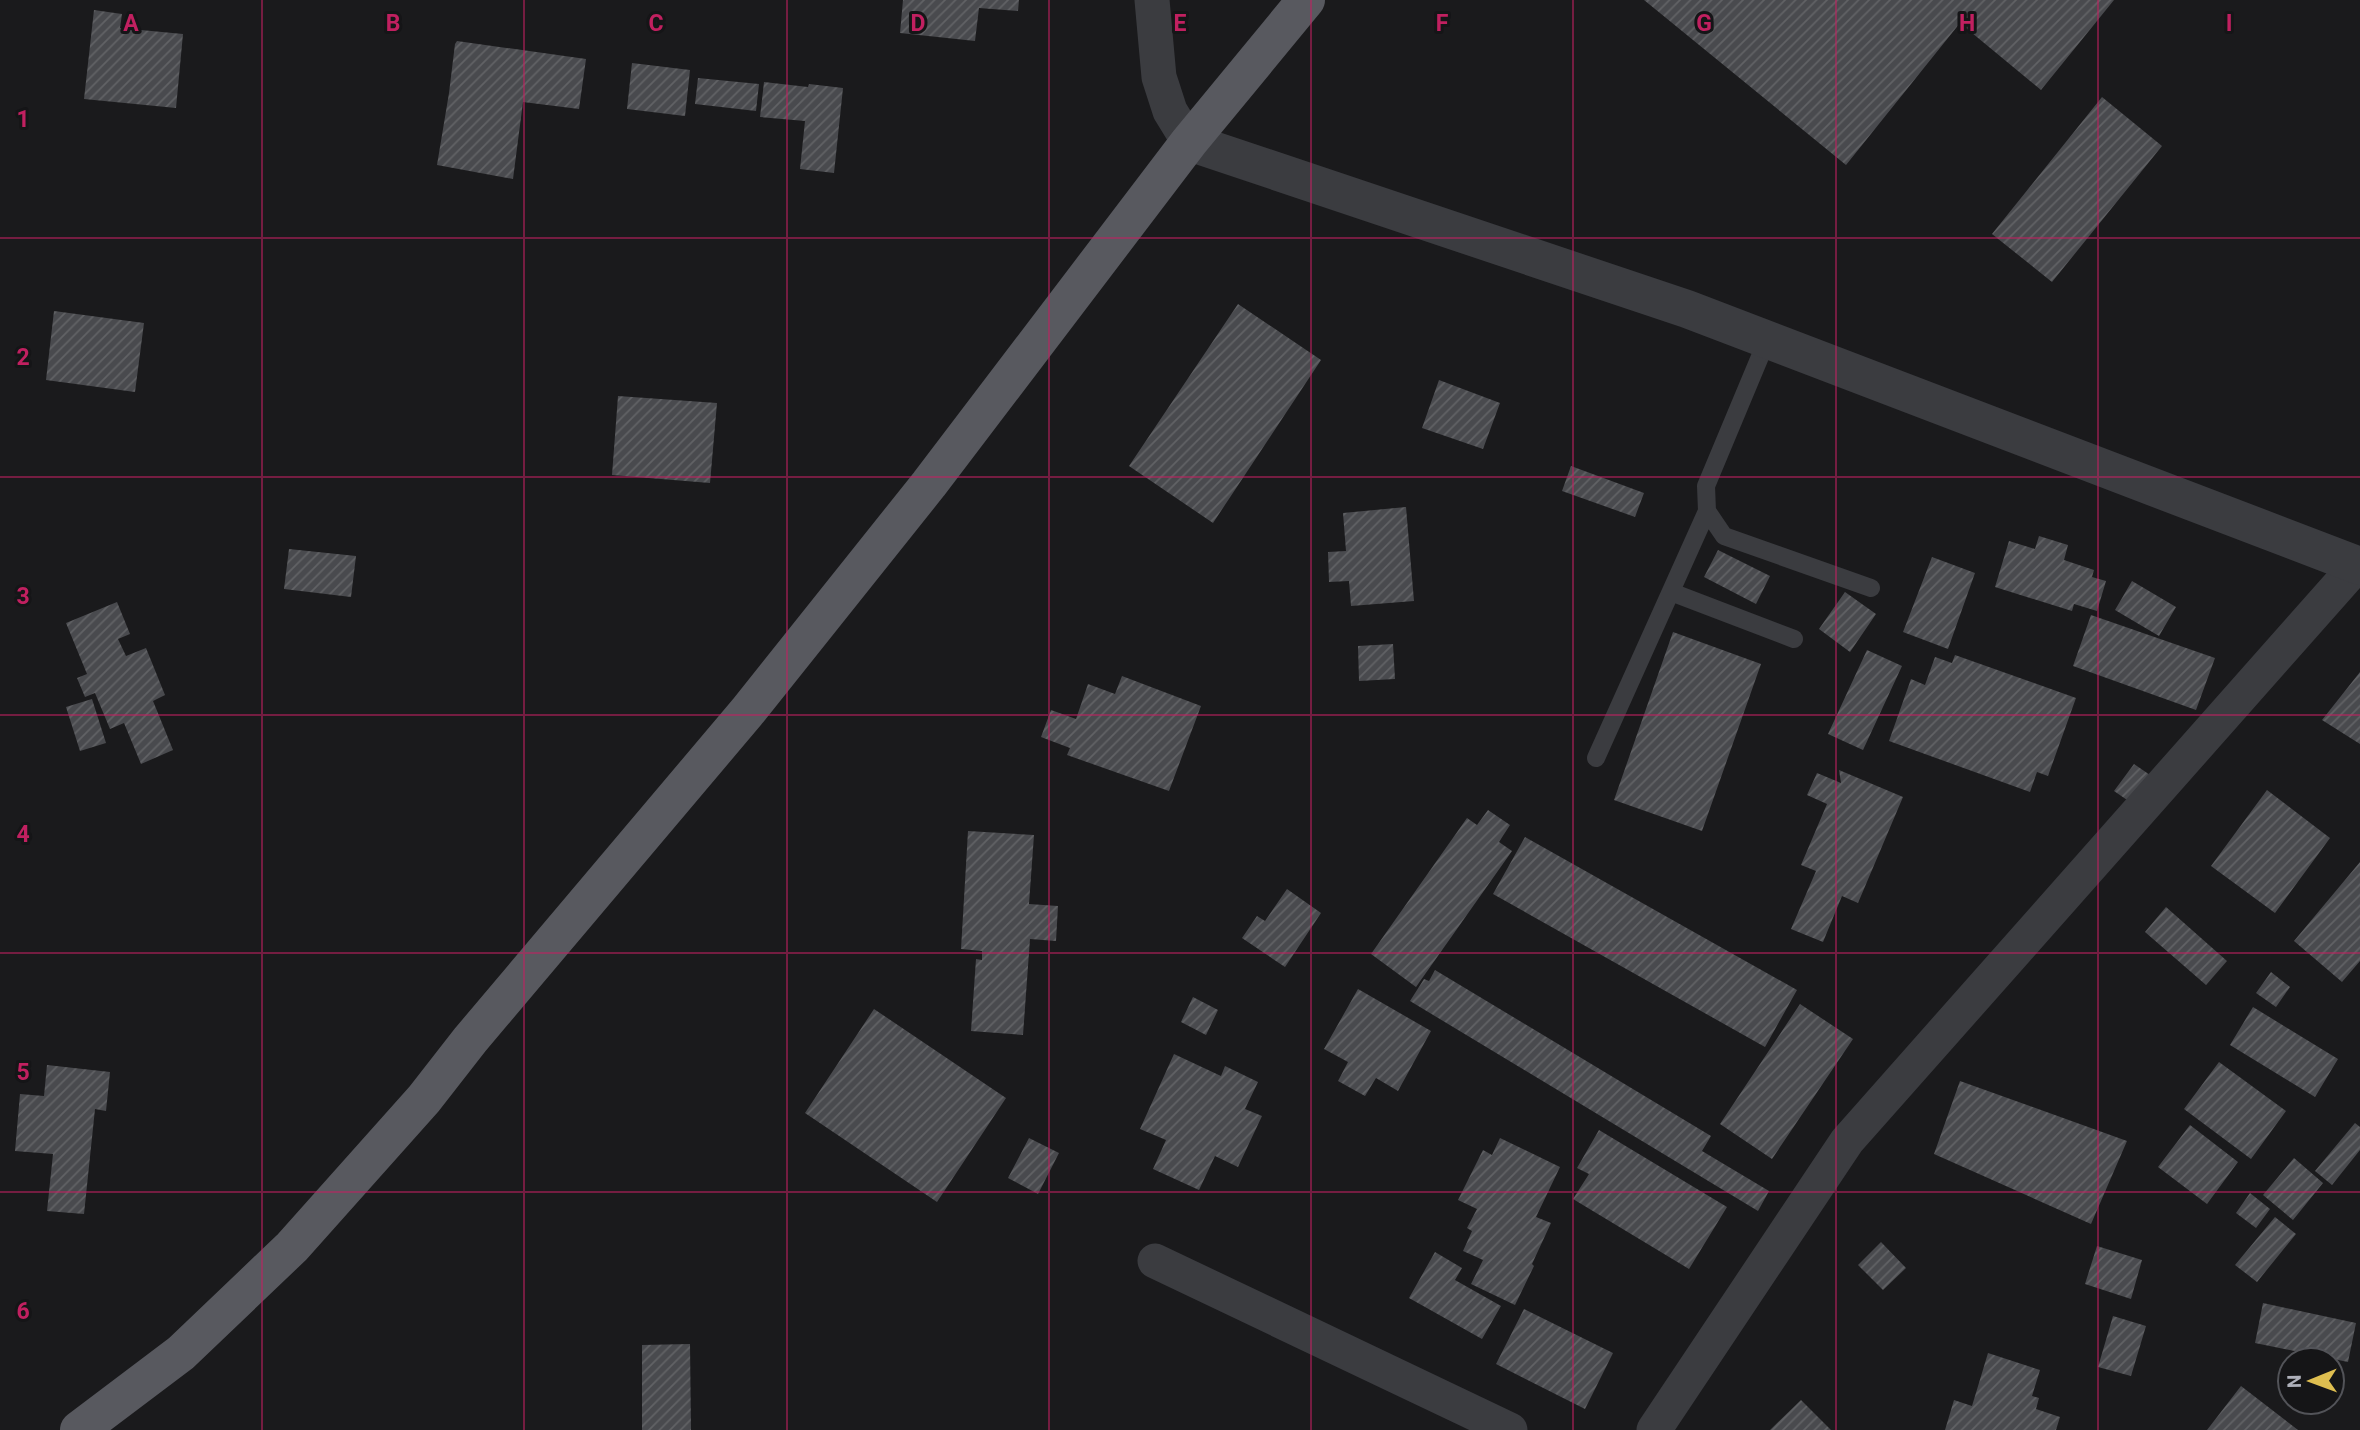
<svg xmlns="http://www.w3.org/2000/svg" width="2360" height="1430" font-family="Roboto,sans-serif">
<defs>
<pattern id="building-hatch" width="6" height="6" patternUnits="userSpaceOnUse" patternTransform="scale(1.75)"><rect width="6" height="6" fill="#494a4e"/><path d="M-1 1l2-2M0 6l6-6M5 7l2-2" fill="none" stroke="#616265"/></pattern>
</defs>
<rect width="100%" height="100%" fill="#1a1a1c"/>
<path fill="url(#building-hatch)" d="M903 0H1019L1018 11 979 8 975 41 900 33Z
M1644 0H2114L2041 90 1960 23 1846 165Z
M94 10 122 14 120 28 183 34 176 108 84 99Z
M457 41 586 59 579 109 523 102 513 179 437 165 449 93 455 44Z
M632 63 690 70 685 116 627 109Z
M698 78 759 84 756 111 695 104Z
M764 82 808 87 809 84 843 88 834 173 800 169 805 121 760 117Z
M2102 97 2162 146 2052 282 1992 234Z
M1238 304 1321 360 1213 523 1129 466Z
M54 311 144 323 135 392 46 380Z
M1439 380 1500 403 1483 449 1422 428Z
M618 396 717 403 710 483 612 475Z
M1571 466 1644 493 1635 517 1562 491Z
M1406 507 1414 601 1351 606 1349 581 1329 582 1328 552 1346 551 1343 513Z
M2039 536 2068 545 2064 560 2094 570 2092 577 2106 581 2097 611 2074 604 2072 611 1995 587 2009 541 2035 549Z
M289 549 356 556 351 597 284 589Z
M1718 550 1770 576 1756 604 1704 577Z
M1932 557 1975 573 1948 649 1903 632Z
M2132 581 2176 607 2159 636 2115 610Z
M1845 592 1876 614 1850 652 1819 629Z
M117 602 130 634 118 639 126 656 146 648 165 695 153 701 173 750 141 764 124 723 110 729 95 693 85 697 77 678 87 674 66 623Z
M2091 615 2215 658 2196 710 2073 666Z
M1673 632 1761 664 1702 831 1614 800Z
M1393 644 1395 679 1359 681 1358 646Z
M1867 650 1902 666 1863 750 1828 734Z
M1955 655 2076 698 2048 776 2037 772 2030 792 1889 741 1911 679 1925 685 1935 657 1952 663Z
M2360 672V744L2322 720Z
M1122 676 1201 706 1169 791 1067 755 1070 748 1041 737 1051 710 1076 719 1088 684 1115 694Z
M92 699 106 743 80 751 66 707Z
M2134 764 2150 775 2130 802 2114 791Z
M1839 770 1903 797 1858 903 1842 896 1823 942 1791 929 1816 871 1801 865 1827 804 1807 795 1817 773 1841 783Z
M2267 790 2330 838 2275 913 2211 866Z
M1488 810 1510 825 1499 842 1512 851 1416 987 1371 954 1467 818 1477 825Z
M968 831 1034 835 1029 904 1058 906 1056 941 1030 939 1023 1035 971 1031 976 959 982 960V951L961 949Z
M1525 837 1797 990 1765 1047 1493 894Z
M2360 862V961L2342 982 2294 941Z
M1287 889 1321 913 1285 967 1242 938 1257 916 1265 921Z
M2166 907 2227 961 2206 985 2145 932Z
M1435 970 1711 1136 1702 1151 1769 1191 1758 1211 1410 1001 1424 979 1429 981Z
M2271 972 2290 987 2276 1007 2256 993Z
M1358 989 1431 1031 1398 1091 1376 1078 1365 1096 1338 1081 1348 1062 1324 1049Z
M1193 997 1218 1010 1206 1035 1181 1022Z
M1800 1004 1853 1039 1772 1159 1720 1124Z
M2253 1007 2338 1059 2315 1097 2230 1045Z
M874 1009 1006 1098 937 1202 805 1113Z
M1174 1054 1221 1076 1225 1066 1258 1082 1245 1109 1262 1116 1238 1167 1215 1156 1199 1190 1153 1169 1166 1140 1140 1129Z
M2219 1062 2286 1111 2251 1159 2184 1109Z
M47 1065 110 1072 106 1111 95 1109 84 1214 47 1211 53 1154 15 1151 20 1094 44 1096Z
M1960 1081 2127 1141 2091 1224 1934 1154Z
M2355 1123 2360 1127V1150L2332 1185 2315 1171Z
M2190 1125 2238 1162 2207 1204 2158 1167Z
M1599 1130 1727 1207 1689 1269 1573 1199 1589 1174 1577 1168Z
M1029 1138 1059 1153 1038 1194 1008 1178Z
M1500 1138 1560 1167 1536 1217 1551 1223 1532 1264 1534 1266 1515 1305 1471 1284 1483 1260 1463 1251 1472 1231 1467 1228 1477 1209 1458 1200 1483 1150 1492 1155Z
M2294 1158 2323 1183 2293 1220 2263 1195Z
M2250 1193 2270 1209 2256 1228 2236 1213Z
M2275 1217 2296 1234 2257 1282 2235 1265Z
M1881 1242 1906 1268 1883 1290 1858 1265Z
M2097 1246 2142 1260 2131 1299 2085 1284Z
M1435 1252 1462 1268 1455 1280 1501 1306 1482 1339 1409 1298Z
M2263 1303 2356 1323 2348 1362 2255 1343Z
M1524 1309 1613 1353 1585 1409 1496 1364Z
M2113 1316 2146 1326 2131 1376 2098 1367Z
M690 1344 691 1430H642V1345Z
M1988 1353 2040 1370 2032 1396 2039 1398 2036 1409 2060 1417 2056 1430H1945L1954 1400 1972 1406Z
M2241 1386 2298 1430H2207Z
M1801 1400 1831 1430H1770Z"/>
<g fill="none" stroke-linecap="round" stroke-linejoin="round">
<path stroke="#3b3c40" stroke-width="18" d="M1767 340 1706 486 1707 511 1724 536 1871 588
M1671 592 1794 639
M1596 758 1707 511"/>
<path stroke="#3b3c40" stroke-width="35" d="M1152 0 1159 77 1170 111 1189 142
M1155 1261 1510 1430
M1654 1430 1847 1141 2357 565"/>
<path stroke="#3b3c40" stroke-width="38" d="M1189 142 1687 309 2360 566"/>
<path stroke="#58595f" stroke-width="38" d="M79 1430 181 1353 292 1247 424 1099 470 1040 747 712 929 484 1189 142 1306 0"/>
</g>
<path fill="none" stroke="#c12060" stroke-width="2" stroke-opacity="0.55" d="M262 0V1430M524 0V1430M787 0V1430M1049 0V1430M1311 0V1430M1573 0V1430M1836 0V1430M2098 0V1430M0 238H2360M0 477H2360M0 715H2360M0 953H2360M0 1192H2360"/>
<g font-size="23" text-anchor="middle" font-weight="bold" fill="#c12060" stroke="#151517" stroke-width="6" stroke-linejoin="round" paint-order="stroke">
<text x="131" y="31">A</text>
<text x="393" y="31">B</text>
<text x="656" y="31">C</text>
<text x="918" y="31">D</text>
<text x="1180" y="31">E</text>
<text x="1442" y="31">F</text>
<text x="1704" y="31">G</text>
<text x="1967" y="31">H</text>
<text x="2229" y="31">I</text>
<text x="23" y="127">1</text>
<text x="23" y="365">2</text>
<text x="23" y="604">3</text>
<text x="23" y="842">4</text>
<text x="23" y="1080">5</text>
<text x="23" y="1319">6</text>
</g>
<g transform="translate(2311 1381) rotate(269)"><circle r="33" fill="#151517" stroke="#525358" stroke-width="2"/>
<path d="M0-5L12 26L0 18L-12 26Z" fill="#debe50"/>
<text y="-10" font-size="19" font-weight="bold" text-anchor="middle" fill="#aeb0ba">N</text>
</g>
</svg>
